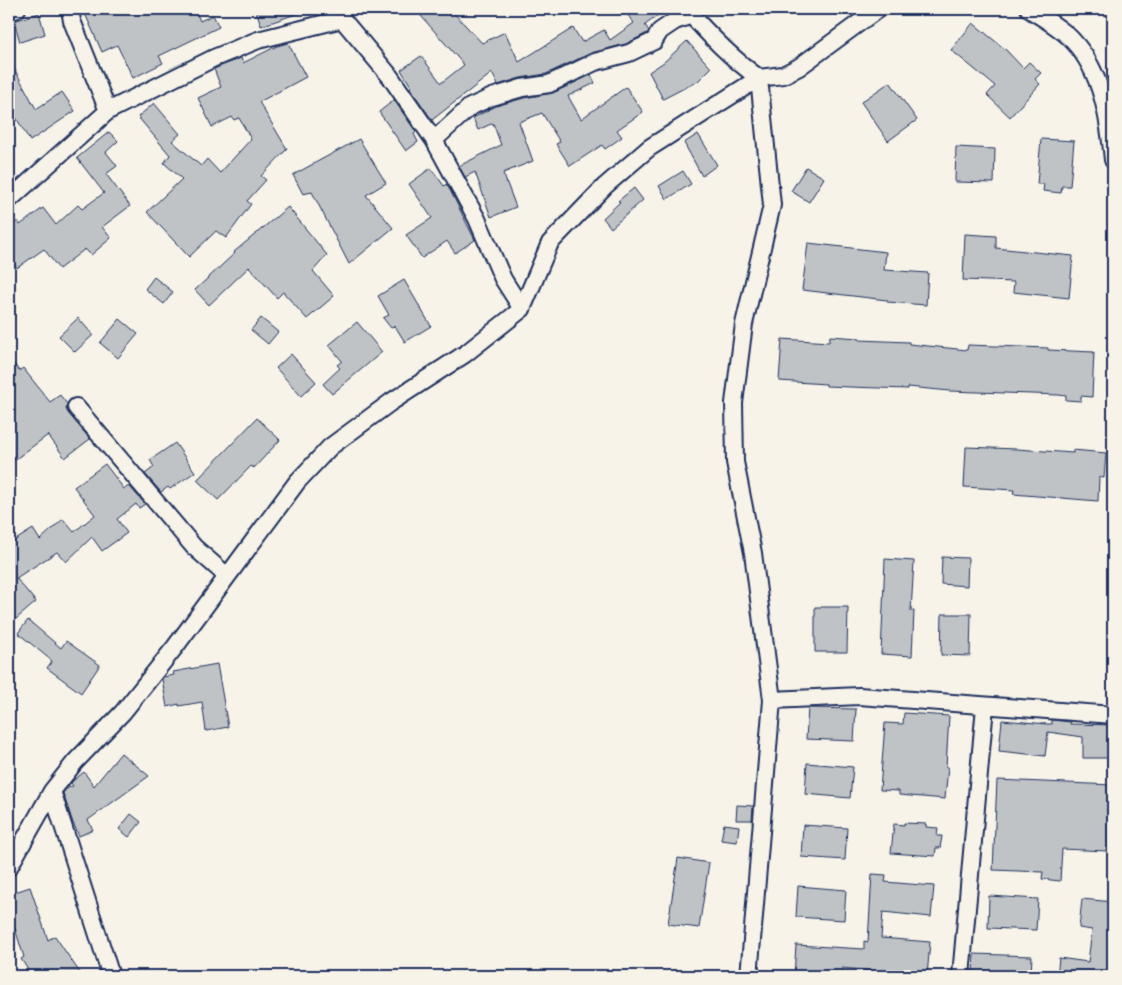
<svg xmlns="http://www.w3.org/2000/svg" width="1122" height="985" font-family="Dekko,sans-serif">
<rect width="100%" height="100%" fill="#f7f3e8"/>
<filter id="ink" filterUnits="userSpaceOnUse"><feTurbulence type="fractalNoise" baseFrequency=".02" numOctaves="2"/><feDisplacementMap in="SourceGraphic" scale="10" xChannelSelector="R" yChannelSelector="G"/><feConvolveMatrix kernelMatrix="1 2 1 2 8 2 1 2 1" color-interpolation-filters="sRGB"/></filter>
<g filter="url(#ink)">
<path fill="#c0c3c5" stroke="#1b2f5e" d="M83 9H195L200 21 213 15 219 27 159 56 163 63 133 78 117 45 102 52Z
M256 9H305V11L261 26Z
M415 9H450L482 43 505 32 519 62 573 28 582 42 604 30 610 40 634 23 623 9H667L645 25 649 31 647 33 626 44 591 53 546 74 520 78 498 85 492 73 432 120 410 88 411 86 401 70 421 56 441 83 464 65Z
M39 13 45 34 20 42 14 21Z
M973 23 1006 50 1023 68 1029 62 1041 73 1035 79 1040 84 1010 117 987 95 995 86 951 50Z
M687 41 711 68 698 81 663 99 649 72 664 62Z
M288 43 306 77 259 102 287 149 261 176 266 180 247 201 251 204 226 238 216 231 189 257 147 212 182 179 164 163 170 155 138 117 154 103 180 134 172 141 201 166 207 159 220 173 251 139 239 118 234 120 232 117 212 127 198 98 221 87 214 69 241 58 243 63 277 46Z
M9 59 36 109 62 92 75 111 30 141 9 106Z
M591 75 595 83 568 96 581 119 626 87 643 112 617 130 622 137 605 149 602 145 570 166 556 144 560 142 542 113 519 122 533 161 503 173 516 207 491 217 475 172 465 177 459 166 501 145 493 123 478 130 473 118 496 106 524 98 553 93Z
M890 82 917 120 888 141 861 102Z
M394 100 416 132 414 134 418 142 406 151 379 112Z
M109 132 118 141 106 152 117 166 106 174 130 206 102 227 111 238 91 255 85 249 59 269 44 249 17 268 9 256V227L18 221 20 225 43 208 56 225 78 205 82 209 104 193 77 158Z
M698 134 717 165 702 176 684 143Z
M359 139 386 183 366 195 393 228 349 264 312 192 303 194 293 175Z
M1041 139 1074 141 1070 186H1062L1061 193 1043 191 1044 184H1037Z
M956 147 995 149 994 183 955 182Z
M806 167 824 178 809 202 791 191Z
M431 168 444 186 446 184 450 190 475 240 455 253 447 241 422 258 406 235 432 218 409 184Z
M683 171 691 184 667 199 659 186Z
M634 188 643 200 611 228 603 218 620 202 618 201Z
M288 207 327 255 313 271 334 296 307 319 283 292 277 298 249 267 209 305 195 290 235 253 234 252Z
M965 234 996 236V248L1073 256 1069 298 1013 292 1014 282 963 280Z
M808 243 886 252 884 270 928 273 926 305 887 302V300L802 290Z
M154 277 173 292 164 304 145 289Z
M404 280 431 326 405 342 395 326 391 328 383 318 389 315 378 296Z
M78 318 93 335 75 352 59 336Z
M261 318 278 332 268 344 251 330Z
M120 319 138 334 118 358 100 343Z
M357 322 382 352 332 394 323 384 340 368 337 365 342 361 329 345Z
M830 336 859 338V340L909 342V344L967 350 968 345 1048 348V350L1094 352 1092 397 1081 396V401L1066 400V396L1059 395 950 391 908 387V389L850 387 826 386V384L779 381 782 339 829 342Z
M291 354 316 382 301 396 276 368Z
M9 357 19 371 23 368 50 402 60 395 67 404 66 409 68 413 90 439 65 458 48 435 9 464Z
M257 418 280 440 254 468 251 466 218 500 197 480Z
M175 443 195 472 170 489 168 487 161 492 145 474 154 467 150 460Z
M966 447 1017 449 1073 453V450L1106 453 1104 478 1099 477 1098 501 1013 494 1014 490 964 487Z
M105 464 124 489 129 486 145 504 139 508 136 504 117 519 127 533 102 551 92 537 66 562 57 552 16 578 36 602 16 619 9 610V544L33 529 40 540 63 519 74 532 95 515 74 487Z
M942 557 968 558 967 586 941 584Z
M885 559 914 561 911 611H914L912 656 881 654Z
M815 607H848L847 652H815Z
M942 614H971L970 656 941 655Z
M28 620 61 648 66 641 100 665 81 693 47 668 52 661 18 633Z
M217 664 228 727 206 731 202 702 179 706V704L167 707 162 679 163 677 174 675 173 672Z
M808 708 856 709 854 741 806 739Z
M904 713 949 716 946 767H948L945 799 899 795V791L880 790 885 723 903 724Z
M1002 720 1047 724H1052V720L1071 722 1070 724 1113 725V758H1083V737L1048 732 1045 756 999 751Z
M121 753 149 776 88 820 93 830 79 836 73 823 63 793 66 789 73 786 71 783 74 780 84 772 94 786Z
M807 763 853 767 850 798 805 794Z
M997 780 1113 785V848H1107V851L1062 849 1060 881 1042 879 1043 872 993 870Z
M737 805 753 806 752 820H736Z
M131 814 141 822 129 837 119 829Z
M904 823 926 824V827L938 828 937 836H942L940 848H936L935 856 891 853 894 824 904 825Z
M724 824 739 826 737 842 721 840Z
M803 825 847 828 845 860 801 857Z
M678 858 709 863 699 928 668 924Z
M872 874 886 875 885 882 934 886 931 917 883 912 881 938 930 942 927 976 883 974V972L842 968V976H794L796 945 864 949V941L868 942Z
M798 886 846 890 844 920 796 917Z
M30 887 48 940 55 936 82 976H32L21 959 24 957 9 910V894Z
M989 896 1038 899 1036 930 988 928Z
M1082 899 1113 902V936L1110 965H1113V976H1057L1059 958 1088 962 1092 930 1079 928Z
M974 954 1032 956 1031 976 973 975Z"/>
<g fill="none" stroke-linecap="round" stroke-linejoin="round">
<defs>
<path id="minor" d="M70 9 72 21 108 111
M686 9C709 35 731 58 759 78L772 205 744 324 734 403 735 462 753 553 772 700 749 976
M1029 9C1043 18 1063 29 1073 41 1102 72 1109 119 1113 160
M340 10 342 19 389 75 434 140 477 219 503 279 522 309
M9 12 17 9
M434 140 470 107 492 97 522 88 549 84 595 62 629 53 654 41 660 31 675 21 692 15
M9 200 108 111 214 58 258 40 342 19
M76 407 194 547 227 576
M772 700 859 696 1113 715
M52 791 111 976
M9 867 52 791 75 762 123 712 175 647 297 482 330 447 391 402 465 354 522 309 550 243 605 186 649 148 759 78 783 75 799 67 878 9
M961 976 985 706"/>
</defs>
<use href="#minor" stroke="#1b2f5e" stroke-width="20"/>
<use href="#minor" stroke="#f7f3e8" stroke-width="16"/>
</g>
</g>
<rect width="1122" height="985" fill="none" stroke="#f7f3e8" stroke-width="30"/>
<rect x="15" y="15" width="1092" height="955" fill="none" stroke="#1b2f5e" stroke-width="2" filter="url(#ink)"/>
</svg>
